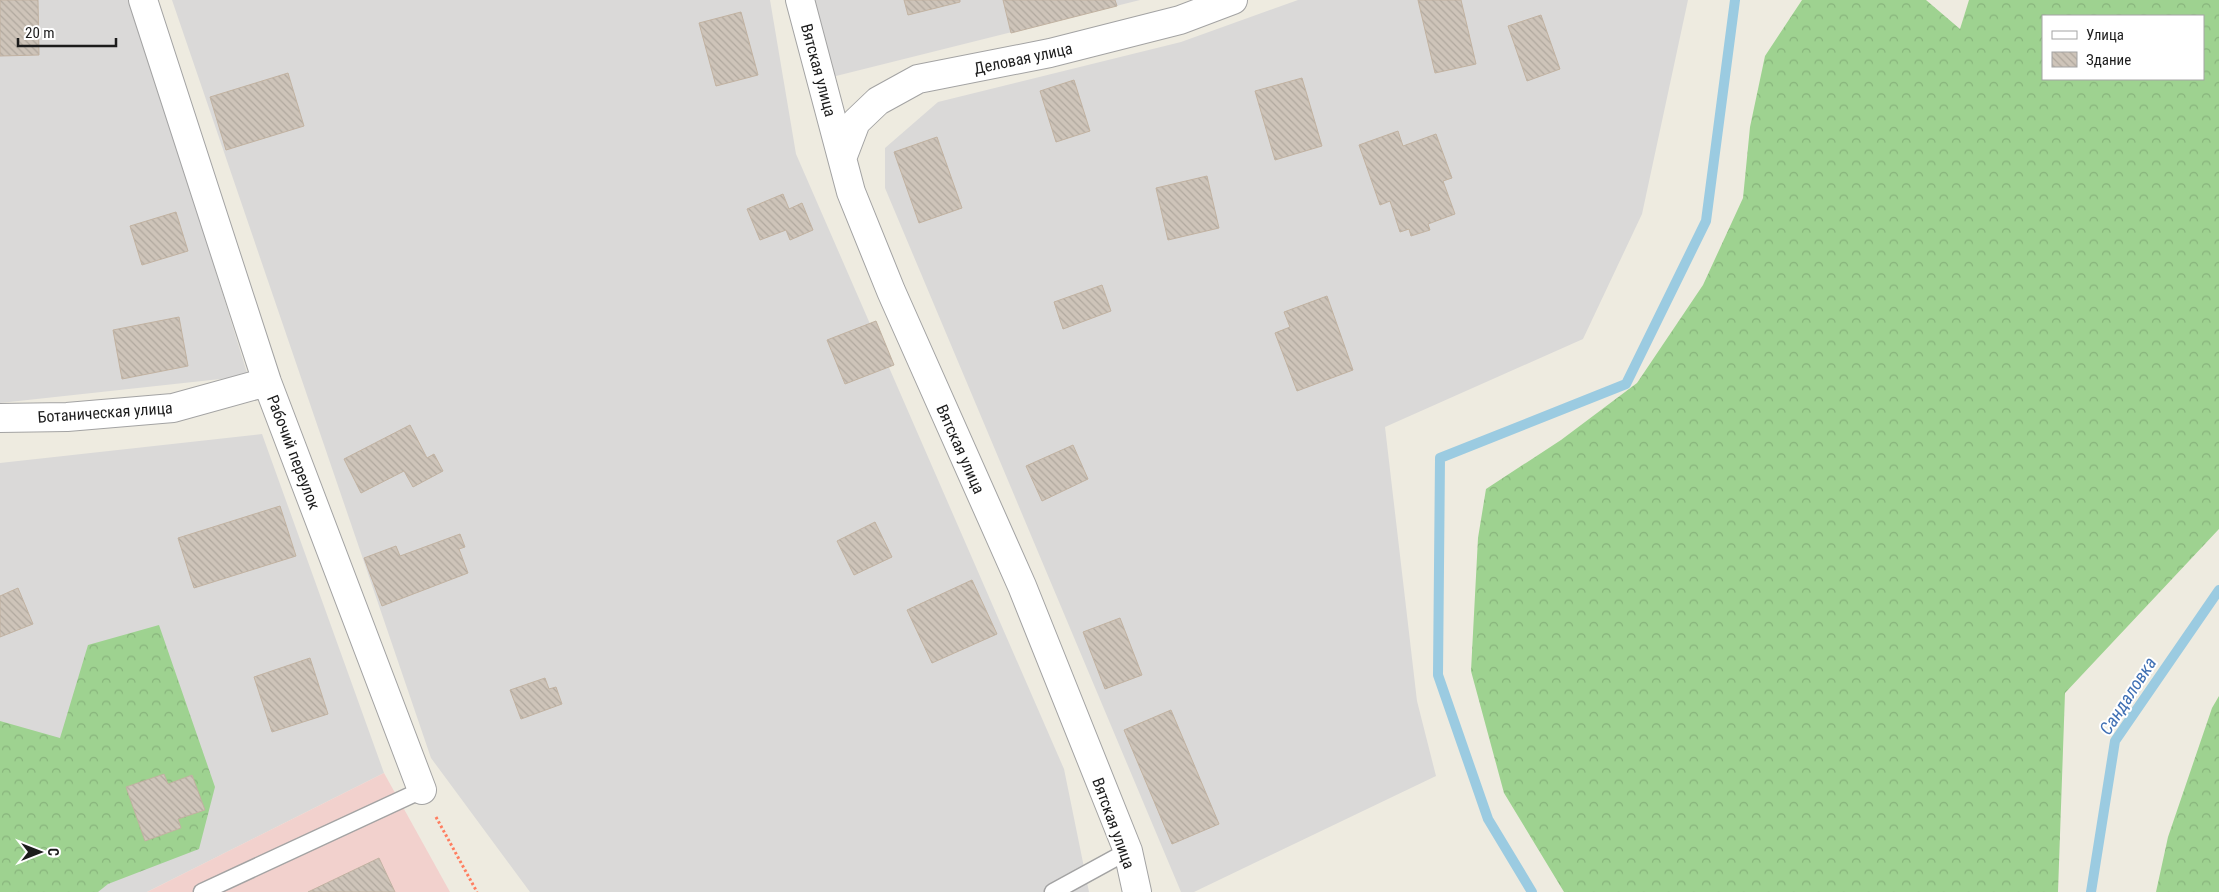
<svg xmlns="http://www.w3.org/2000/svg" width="2219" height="892" font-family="'Roboto Condensed',sans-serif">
<defs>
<pattern id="forest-crowns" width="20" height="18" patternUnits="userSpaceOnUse" patternTransform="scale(1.25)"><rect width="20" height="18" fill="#9ed290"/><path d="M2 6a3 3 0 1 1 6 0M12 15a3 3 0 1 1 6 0" fill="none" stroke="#88b47c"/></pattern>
<pattern id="building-back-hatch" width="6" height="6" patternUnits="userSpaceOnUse" patternTransform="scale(1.25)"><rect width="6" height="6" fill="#cec4b9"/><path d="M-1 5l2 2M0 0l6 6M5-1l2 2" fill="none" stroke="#b0a89e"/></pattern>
</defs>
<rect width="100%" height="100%" fill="#eeebe0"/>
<path fill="#dad9d8" d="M0 0H132L248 376 0 403Z
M172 0H770L796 154 1064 769 1089 892H530L431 758Z
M805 0H1140L824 79Z
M1298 0H1688L1642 214 1583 339 1385 427 1417 701 1436 776 1194 892H1181L885 188V148L938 102 1181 42Z
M262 434 384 773 147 892H0V463Z"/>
<path fill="#f2d1cd" d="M384 773 450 892H147Z"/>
<path fill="url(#forest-crowns)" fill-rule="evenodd" d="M1802 0H1926L1960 29 1969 0H2219V529L2065 693 2058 892H1564L1504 793 1471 671 1478 538 1486 489 1561 440 1637 383 1703 285 1743 198 1750 127 1765 56ZM2203 16V79H2043V16Z
M159 625 215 787 199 849 108 884 98 892H0V721L60 738 88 645Z
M2219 696V892H2156L2168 837 2212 708Z"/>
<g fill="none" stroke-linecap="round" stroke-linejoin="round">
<path stroke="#9bcbe1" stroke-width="10" d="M1532 892 1488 819 1438 675 1440 458 1626 384 1706 221 1735 0
M2091 892 2115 741 2219 590"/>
</g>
<path fill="url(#building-back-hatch)" stroke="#c1b2a1" d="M0 0H38L39 55 0 56Z
M904 0H960V2L908 15Z
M1003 0H1115L1117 6 1011 33Z
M1418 0H1461L1476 64 1435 73Z
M741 12 758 75 716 86 699 23Z
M1541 15 1560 69 1527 81 1508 26Z
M288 73 304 126 226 150 210 97Z
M1302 78 1322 146 1275 160 1255 91Z
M1074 80 1090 131 1056 142 1040 91Z
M1398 131 1403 146 1436 134 1452 178 1443 181 1455 214 1428 224 1430 230 1411 236 1409 229 1400 232 1390 201 1380 205 1359 145Z
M937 137 962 208 919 223 894 152Z
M1207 176 1219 228 1168 240 1156 188Z
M783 194 789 209 802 203 813 230 790 240 786 230 760 240 747 209Z
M176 212 188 251 142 265 130 226Z
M1102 285 1111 311 1063 329 1054 302Z
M1327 296 1353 370 1297 391 1275 333 1290 327 1284 312Z
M179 317 188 366 122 379 113 330Z
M876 321 894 365 845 384 827 340Z
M410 425 427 458 434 454 443 471 413 487 404 471 361 493 344 459Z
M1073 445 1088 479 1042 501 1026 466Z
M280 506 296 556 194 588 178 538Z
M875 522 892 557 854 575 837 541Z
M460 534 465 547 459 549 468 573 382 606 364 558 396 546 400 556Z
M972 580 997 634 932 663 907 610Z
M18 588 33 624 0 637V596Z
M1120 618 1142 675 1105 689 1083 632Z
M310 658 328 714 272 732 254 677Z
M545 678 549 689 556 687 562 704 521 719 510 690Z
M1171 710 1219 824 1172 844 1124 730Z
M164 774 168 784 192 775 205 810 178 819 181 828 145 841 126 787Z
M379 858 395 892H308Z"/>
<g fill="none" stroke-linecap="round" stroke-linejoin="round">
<defs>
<path id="service" d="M202 892 422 790
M1053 892 1128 851"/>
<path id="minor" d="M143 0 267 382 422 790
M0 418 67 417 173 408 267 382"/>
<path id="tertiary" d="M800 0 851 192 891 291 1022 586 1128 851 1137 892
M843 156 856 122 878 101 918 79 1050 53 1180 20 1233 0"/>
</defs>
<use href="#service" stroke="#a3a3a3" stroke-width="19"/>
<use href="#minor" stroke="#a3a3a3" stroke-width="30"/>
<use href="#tertiary" stroke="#a3a3a3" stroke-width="30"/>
<path stroke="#ff7e60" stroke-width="3" stroke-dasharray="2.5 2.5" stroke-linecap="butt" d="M436 817 477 892"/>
<use href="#service" stroke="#fff" stroke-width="16"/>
<use href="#minor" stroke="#fff" stroke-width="28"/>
<use href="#tertiary" stroke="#fff" stroke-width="28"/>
</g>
<g text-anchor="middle" stroke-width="4" stroke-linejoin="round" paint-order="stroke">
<g font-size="16" fill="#1c1c1c" stroke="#fff">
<text transform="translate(1023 58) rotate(-12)" y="6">Деловая улица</text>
<text transform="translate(819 70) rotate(75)" y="6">Вятская улица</text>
<text transform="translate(105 412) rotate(-4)" y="6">Ботаническая улица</text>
<text transform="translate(961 449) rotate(66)" y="6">Вятская улица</text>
<text transform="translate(294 452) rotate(69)" y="6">Рабочий переулок</text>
<text transform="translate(1114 823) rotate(70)" y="6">Вятская улица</text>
</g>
<g font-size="18" font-style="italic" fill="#4070b4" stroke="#fff">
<text transform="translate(2128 696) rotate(-57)" y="6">Сандаловка</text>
</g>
</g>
<rect x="2042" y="15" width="162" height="65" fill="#ffffff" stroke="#a4a4a4"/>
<rect x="2052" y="31" width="25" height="8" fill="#ffffff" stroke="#a4a4a4"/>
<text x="2086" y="40" font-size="15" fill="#1c1c1c">Улица</text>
<rect x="2052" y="52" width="25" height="15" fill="url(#building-back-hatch)" stroke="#a4a4a4"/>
<text x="2086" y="65" font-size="15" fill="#1c1c1c">Здание</text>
<g transform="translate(40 852) rotate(90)" stroke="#ffffff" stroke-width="4" paint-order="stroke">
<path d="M0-4L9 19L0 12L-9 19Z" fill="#1c1c1c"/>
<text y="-8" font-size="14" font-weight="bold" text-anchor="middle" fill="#1c1c1c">С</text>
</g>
<path d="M18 38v8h98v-8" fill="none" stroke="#1c1c1c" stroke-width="2.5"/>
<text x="25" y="38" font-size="15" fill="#1c1c1c" stroke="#ffffff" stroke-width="4" paint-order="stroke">20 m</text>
</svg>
